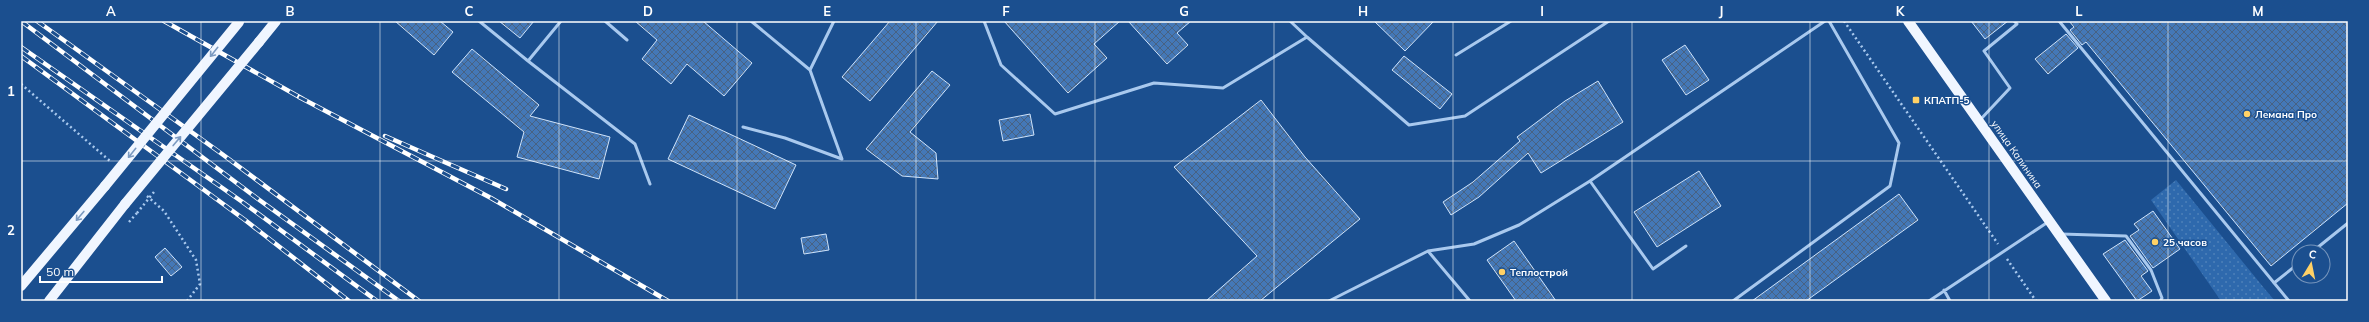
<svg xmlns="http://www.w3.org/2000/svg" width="2369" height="322" font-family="Mulish,sans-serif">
<defs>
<pattern id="grass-dots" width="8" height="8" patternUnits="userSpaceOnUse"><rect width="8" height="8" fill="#2e69ad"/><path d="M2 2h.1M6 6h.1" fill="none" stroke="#4d80b9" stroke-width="1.8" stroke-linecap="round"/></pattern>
<pattern id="building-cross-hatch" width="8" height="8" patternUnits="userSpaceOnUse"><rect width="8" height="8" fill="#4478b7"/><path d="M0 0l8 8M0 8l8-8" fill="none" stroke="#486282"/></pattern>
</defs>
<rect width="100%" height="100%" fill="#1b4f8f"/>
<path fill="url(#grass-dots)" d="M2176 180 2264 288 2275 301H2221L2151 200Z"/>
<path fill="url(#building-cross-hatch)" stroke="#cfe3fa" d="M395 21H440L453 32 434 55Z
M499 21H534L520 38Z
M635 21H703L752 63 724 96 687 64 671 84 642 59 657 40Z
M890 21H938L870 101 842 77Z
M1004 21H1120L1094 44 1107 58 1068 93Z
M1128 21H1191L1177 33 1188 45 1167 64Z
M1374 21H1434L1405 51Z
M1971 21H2008L1985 39Z
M2069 21H2348V203L2271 266 2086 42 2082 45 2070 30 2074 27Z
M2066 34 2078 48 2048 74 2035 59Z
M1685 45 1709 80 1686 95 1662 60Z
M472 49 539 105 530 116 610 137 599 179 517 157 524 132 452 72Z
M1404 56 1452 94 1440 109 1392 70Z
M932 71 950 85 910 132 936 153 938 179 902 176 866 149Z
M1598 81 1623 122 1541 173 1528 153 1479 197 1451 215 1443 202 1473 182 1520 141 1517 137 1565 101Z
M1261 100 1305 157 1360 219 1260 301H1206L1257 256 1174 167Z
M1030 114 1034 135 1003 141 999 120Z
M689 115 796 165 775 209 668 159Z
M1699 171 1721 206 1657 247 1634 212Z
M1899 194 1918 220 1806 301H1752Z
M2153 211 2180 249 2153 268 2130 236 2139 230 2134 224Z
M826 234 829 250 804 254 801 238Z
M2125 240 2148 271 2141 276 2152 291 2137 301 2103 254Z
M1514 241 1556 301H1516L1487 260Z
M165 248 182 267 171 276 155 257Z"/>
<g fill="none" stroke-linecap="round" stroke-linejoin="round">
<path stroke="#a9c9ee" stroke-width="2.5" stroke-dasharray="2 3" stroke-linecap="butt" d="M1844 21 1998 244
M21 84 110 161
M147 196 164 211 196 260 200 284 187 301
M129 222 137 213
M2007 259 2036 301"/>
<path stroke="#a9c9ee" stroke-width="3" d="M479 21 528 61
M561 21 528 61 635 144 650 184
M605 21 627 40
M751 21 810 70
M984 21 1001 65 1055 114 1154 83 1223 88 1307 37 1409 125 1465 116 1609 21
M1290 21 1307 37
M2059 21 2289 301
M1456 55 1511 21
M1980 120 2010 88 1984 51 2017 24 2014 21
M743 127 785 138 842 159 810 70 834 21
M1590 181 1653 269 1686 246
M2061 234 2126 236 2151 270 2162 298 2160 301
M1428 251 1470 301
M2312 252 2348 223
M2274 283 2299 263
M1944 290 1950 301
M1329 301 1428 251 1474 244 1519 225 1590 181 1825 21
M1733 301 1890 186 1899 143 1829 21
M1929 301 2048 222"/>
<path stroke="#f0f6ff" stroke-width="10" d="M1908 21 2106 301
M259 42 276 21
M21 286 105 186
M49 301 125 204"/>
<defs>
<path id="rail" d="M21 21 258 199 399 301
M37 21 222 154 419 301
M164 21 303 99
M21 47 241 201 377 301
M21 56 245 220 349 301
M299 97 491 198 668 301
M385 136 506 189"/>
</defs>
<use href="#rail" stroke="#fff" stroke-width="4.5"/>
<use href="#rail" stroke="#1b4f8f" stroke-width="3" stroke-dasharray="9" stroke-linecap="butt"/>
<path stroke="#a9c9ee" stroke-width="2.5" stroke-dasharray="2 3" stroke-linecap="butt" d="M137 213 154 192"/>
<path stroke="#f0f6ff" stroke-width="10" d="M105 186 239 22
M125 204 259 42"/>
</g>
<defs><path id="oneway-shaft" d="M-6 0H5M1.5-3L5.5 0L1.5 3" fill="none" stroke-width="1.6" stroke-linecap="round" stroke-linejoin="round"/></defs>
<g stroke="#7b9ac1">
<use href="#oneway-shaft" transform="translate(214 52) rotate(129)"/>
<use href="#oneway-shaft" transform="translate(177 141) rotate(-50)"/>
<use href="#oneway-shaft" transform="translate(132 153) rotate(129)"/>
<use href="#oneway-shaft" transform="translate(80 216) rotate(130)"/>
</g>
<path fill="none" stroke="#fff" stroke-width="1" stroke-opacity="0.55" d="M201 21V301M380 21V301M559 21V301M737 21V301M916 21V301M1095 21V301M1274 21V301M1453 21V301M1632 21V301M1810 21V301M1989 21V301M2168 21V301M21 161H2348"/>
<g fill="#ffd166" stroke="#1b4f8f" stroke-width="1.5">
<rect x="1912" y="96" width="8" height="8" rx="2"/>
<circle cx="2247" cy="114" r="4"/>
<circle cx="2155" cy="242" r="4"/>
<circle cx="1502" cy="272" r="4"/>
</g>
<g text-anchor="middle" stroke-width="3" stroke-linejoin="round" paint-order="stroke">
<g font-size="10" font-weight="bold" fill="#fff" stroke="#1b4f8f" text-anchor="start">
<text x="1924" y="104">КПАТП-5</text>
<text x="2255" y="118">Лемана Про</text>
<text x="2163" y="246">25 часов</text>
<text x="1510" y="276">Теплострой</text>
</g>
<g font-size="10" fill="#fff" stroke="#1b4f8f">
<text transform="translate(2017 154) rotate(55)" y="4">улица Калинина</text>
</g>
</g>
<rect width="2369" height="322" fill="none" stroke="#1b4f8f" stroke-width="44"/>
<g transform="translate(2311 264) rotate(10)"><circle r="19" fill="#1b4f8f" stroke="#7695bc"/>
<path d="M0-3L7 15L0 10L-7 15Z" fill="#ffd166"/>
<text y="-6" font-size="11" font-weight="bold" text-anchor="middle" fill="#ffffff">С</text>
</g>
<path d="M40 276v6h122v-6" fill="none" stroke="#ffffff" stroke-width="2"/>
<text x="46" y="276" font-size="12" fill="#ffffff" stroke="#1b4f8f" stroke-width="3" paint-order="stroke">50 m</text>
<rect x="22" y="22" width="2325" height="278" fill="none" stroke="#fff" stroke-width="1.5"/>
<g font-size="13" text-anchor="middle" font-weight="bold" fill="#fff">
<text x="111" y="16">A</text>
<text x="290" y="16">B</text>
<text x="469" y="16">C</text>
<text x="648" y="16">D</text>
<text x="827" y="16">E</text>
<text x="1006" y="16">F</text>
<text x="1184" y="16">G</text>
<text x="1363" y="16">H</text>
<text x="1542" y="16">I</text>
<text x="1721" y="16">J</text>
<text x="1900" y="16">K</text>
<text x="2079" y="16">L</text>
<text x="2258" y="16">M</text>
<text x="11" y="96">1</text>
<text x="11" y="235">2</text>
</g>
</svg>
